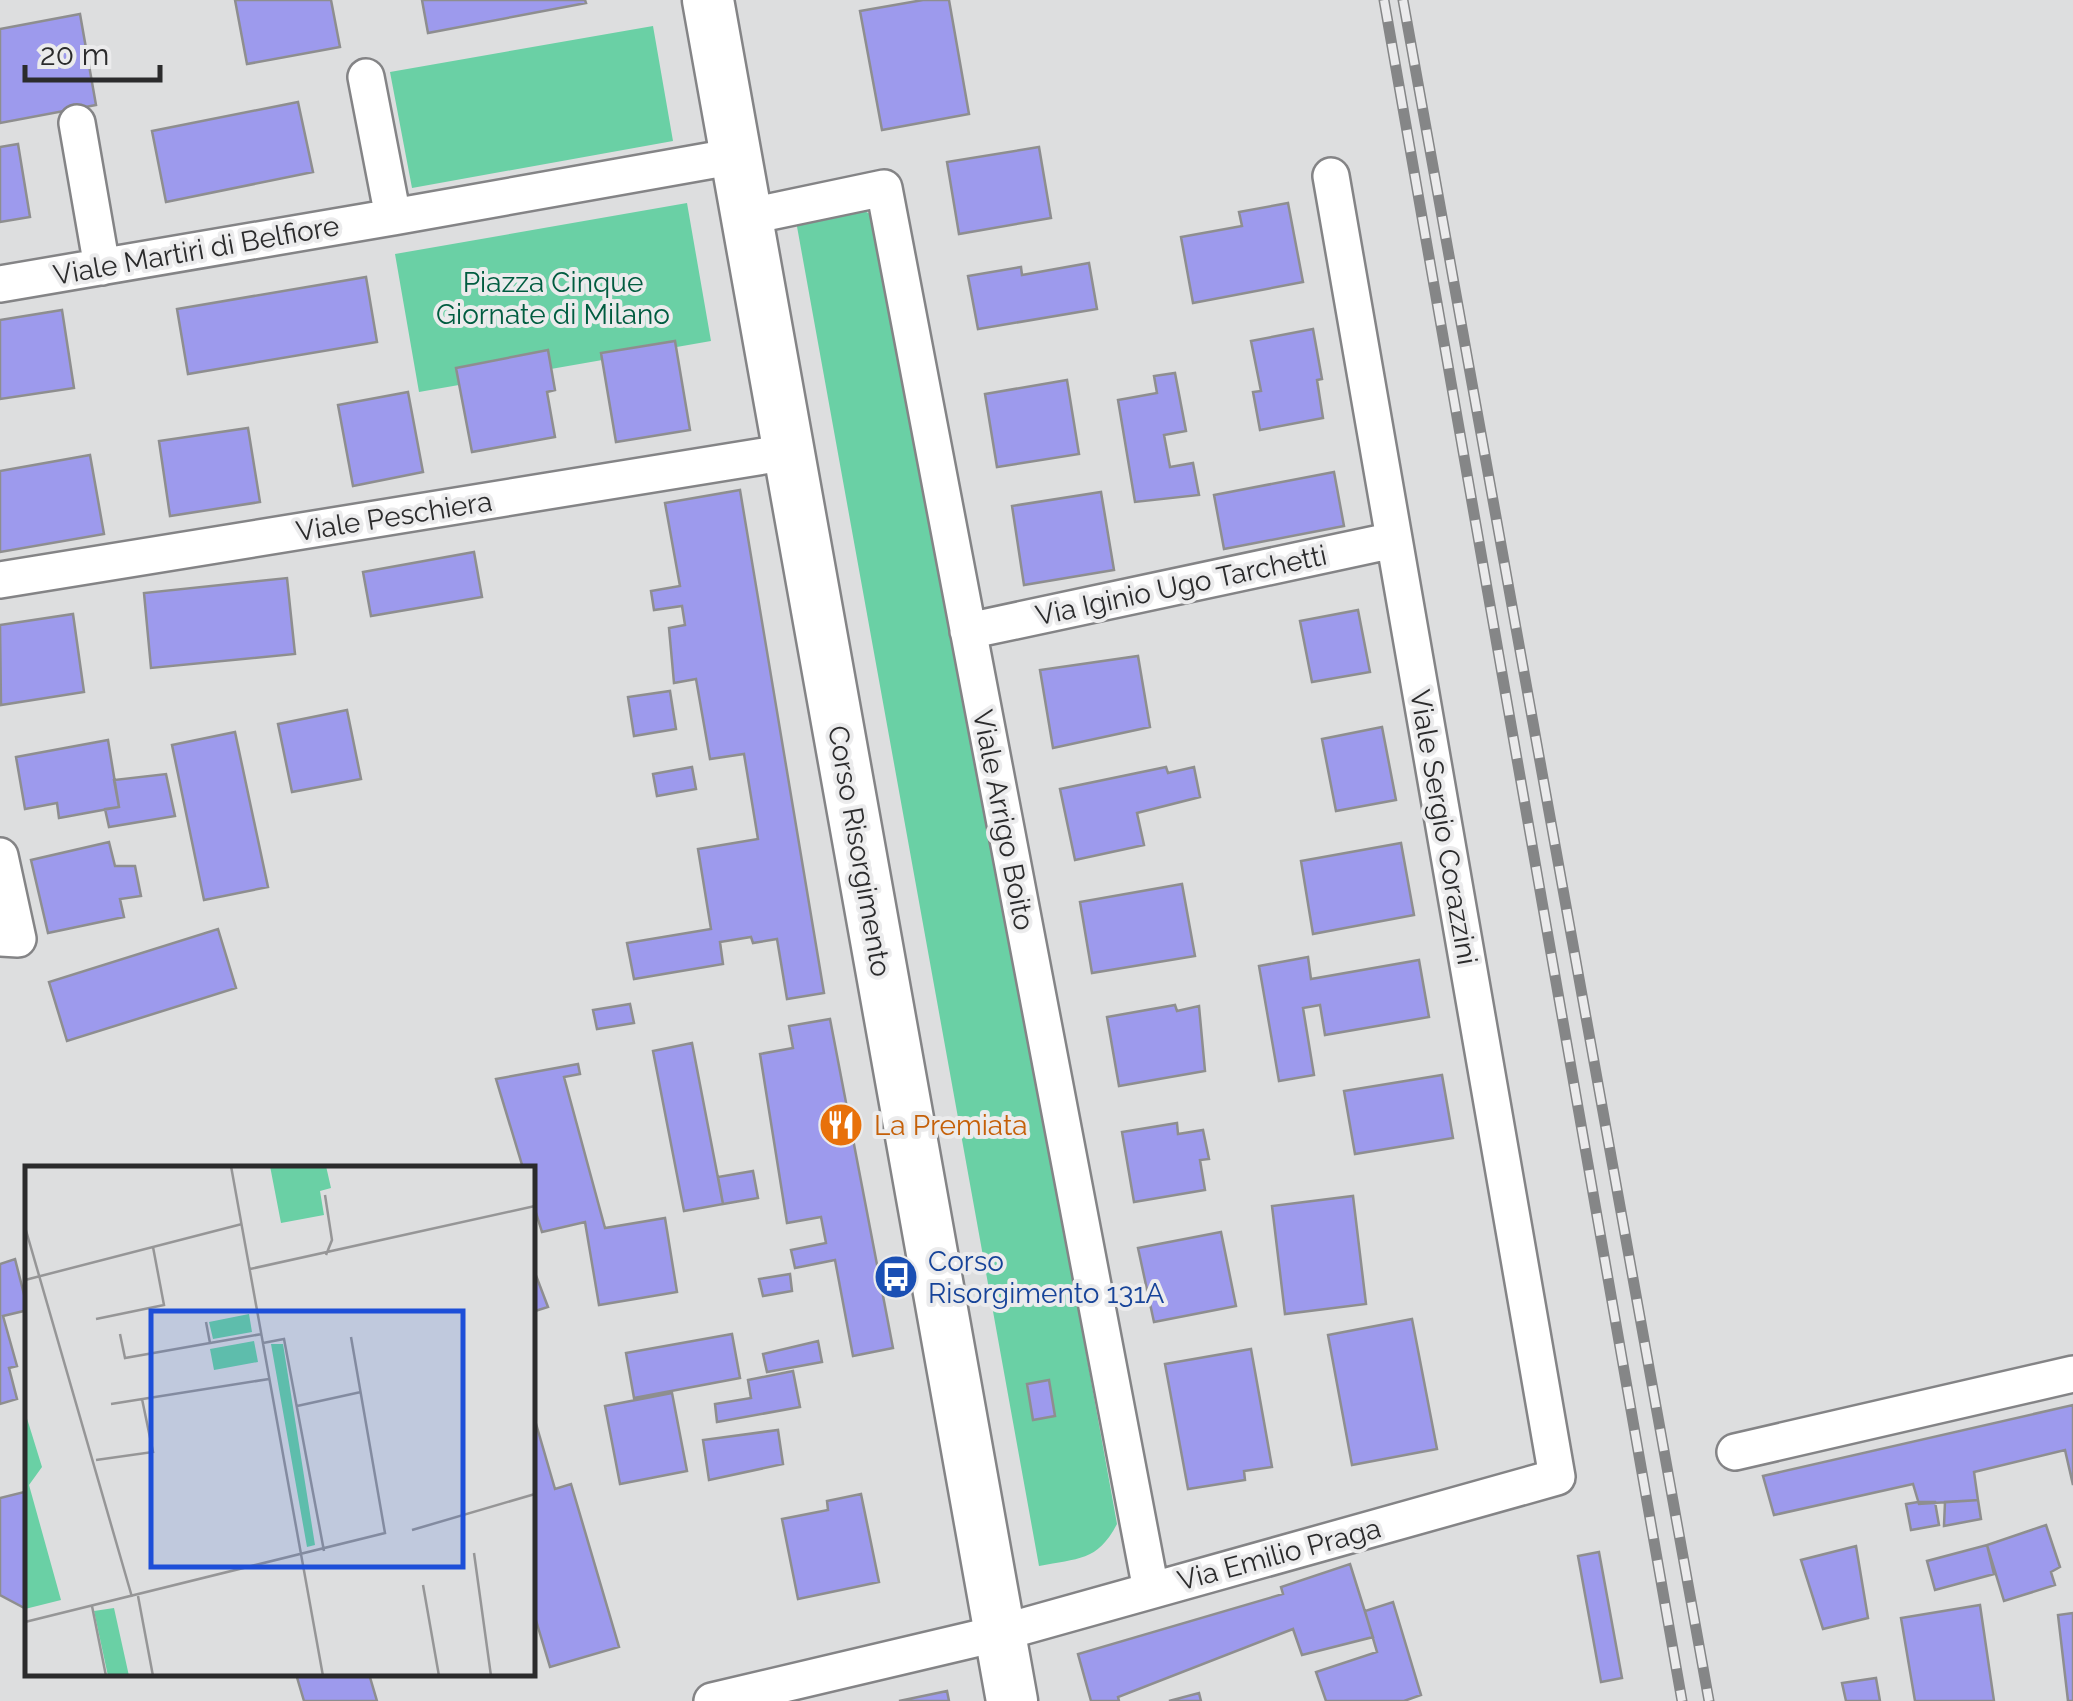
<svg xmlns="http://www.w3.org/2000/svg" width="2073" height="1701" font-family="Raleway,sans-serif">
<rect width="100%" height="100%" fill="#dddedf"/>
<path fill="#6ad0a5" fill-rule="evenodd" d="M653 26 673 141 412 188 390 72Z
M687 203 711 341 419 392 395 254Z
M859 208 881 220 1117 1524C1097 1562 1078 1558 1039 1566L796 221ZM1049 1380 1055 1416 1033 1420 1028 1384Z"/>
<path fill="#9d9aed" stroke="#8e8e8f" stroke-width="2.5" d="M235 0H331L340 47 247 64Z
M422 0H585L586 3 428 33Z
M923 0H949L969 114 882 130 860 11Z
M80 14 96 105 0 123V29Z
M298 102 313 172 166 202 152 131Z
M18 144 30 217 0 222V147Z
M1039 147 1051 218 959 234 947 162Z
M1288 203 1303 282 1193 303 1181 237 1242 226 1239 212Z
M1089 263 1097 309 978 329 968 276 1021 267 1022 275Z
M366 277 377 342 188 374 177 309Z
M62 310 74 388 0 399V320Z
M1313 329 1322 379 1317 380 1323 418 1260 430 1253 392 1261 391 1251 341Z
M675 341 690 430 616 442 601 353Z
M548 350 555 390 547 392 555 437 472 452 456 368Z
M1175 373 1186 431 1164 435 1170 467 1193 463 1199 495 1135 502 1118 400 1157 393 1154 376Z
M1067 380 1079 454 997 467 985 394Z
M408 392 423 472 353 486 338 405Z
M248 428 260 502 170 516 159 441Z
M90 455 104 534 0 552V471Z
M1334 472 1344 526 1224 549 1214 495Z
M740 490 824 993 787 999 777 939 753 943 751 937 720 942 723 964 634 979 627 943 711 929 698 849 758 839 744 754 710 759 696 679 674 683 669 628 685 625 682 606 654 610 651 591 680 586 665 503Z
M1101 492 1114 570 1024 585 1012 506Z
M474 552 482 597 371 616 363 572Z
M287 578 295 654 151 668 144 593Z
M1358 610 1370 672 1312 682 1300 621Z
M73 614 84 692 1 705 0 625Z
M1138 656 1150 727 1053 748 1040 670Z
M670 691 676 729 634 736 628 697Z
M347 710 361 779 292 792 278 724Z
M1382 727 1396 800 1336 811 1322 739Z
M235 732 268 887 204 900 172 745Z
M108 740 119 807 59 818 57 803 25 809 16 757Z
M692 767 696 789 657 796 653 774Z
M1166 767 1168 773 1194 767 1200 797 1137 813 1144 845 1075 860 1060 789Z
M166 774 175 816 109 827 105 809 119 807 114 780Z
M109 842 115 866H135L141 896 120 899 124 917 48 933 31 860Z
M1401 843 1414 915 1313 934 1301 861Z
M1182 884 1195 956 1092 973 1080 902Z
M218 929 236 988 67 1041 49 982Z
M1308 957 1311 979 1419 960 1429 1017 1325 1035 1320 1005 1303 1008 1314 1075 1279 1081 1259 966Z
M630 1004 634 1023 597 1029 593 1010Z
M1175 1005 1177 1011 1199 1006 1205 1071 1119 1086 1107 1017Z
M830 1019 893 1348 853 1356 835 1260 795 1268 791 1250 826 1243 821 1217 787 1223 760 1054 793 1048 789 1026Z
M692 1043 723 1204 684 1211 653 1051Z
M578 1064 580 1074 564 1077 605 1228 665 1218 677 1292 599 1305 585 1222 542 1232 532 1200V1168H523L496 1079Z
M1442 1075 1453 1138 1355 1154 1344 1091Z
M1177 1123 1178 1134 1203 1130 1209 1159 1200 1160 1205 1190 1134 1202 1122 1132Z
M753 1171 758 1198 723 1204 718 1177Z
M1353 1196 1366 1304 1285 1314 1272 1206Z
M1221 1232 1236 1306 1154 1322 1138 1248Z
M15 1259 28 1310 3 1316 17 1366 9 1368 17 1399 0 1404V1264Z
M532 1265 548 1307 532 1312Z
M790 1274 792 1291 763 1296 759 1279Z
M1412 1319 1437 1449 1352 1465 1328 1335Z
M732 1334 740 1378 634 1398 626 1353Z
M818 1341 822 1362 767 1372 763 1354Z
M1251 1349 1272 1467 1244 1471 1245 1480 1188 1489 1165 1364Z
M793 1371 800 1407 717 1422 715 1404 751 1398 748 1380Z
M1049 1380 1055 1416 1033 1420 1027 1384Z
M672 1393 687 1471 620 1484 605 1406Z
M2073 1405V1485L2065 1450 1974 1472 1978 1500 1919 1504 1913 1484 1774 1515 1763 1476Z
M532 1410 555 1489 571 1484 619 1647 550 1667 532 1607Z
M778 1430 783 1464 709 1480 703 1440Z
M28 1491 27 1545 28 1610 0 1595V1498Z
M861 1494 879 1582 798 1599 782 1519 828 1510 827 1501Z
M1978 1500 1981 1519 1944 1526 1945 1502Z
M1918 1502H1935L1939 1525 1911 1530 1906 1504Z
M2046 1525 2060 1567 2051 1572 2055 1585 2004 1601 1987 1545Z
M1987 1545 1994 1574 1935 1590 1927 1561Z
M1856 1546 1868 1618 1823 1629 1801 1560Z
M1599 1552 1622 1678 1601 1682 1578 1556Z
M1350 1564 1373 1637 1302 1655 1293 1629 1118 1697 1119 1701H1091L1078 1654 1283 1594 1281 1587Z
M1393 1602 1421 1695 1404 1701H1326L1316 1672 1377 1652 1365 1611Z
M1980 1605 1994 1701H1915L1901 1618Z
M2073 1613V1701H2068L2058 1615Z
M296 1674H369L377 1701H304Z
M1876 1678 1880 1701H1846L1842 1683Z
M947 1691 949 1701H899Z
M1199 1693 1201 1701H1169Z"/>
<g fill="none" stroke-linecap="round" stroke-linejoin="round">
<defs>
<path id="street" d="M366 77 393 217 736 156
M77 123 102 267
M746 217 884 188 1151 1590
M0 284 393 217
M0 580 788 452
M968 631 1394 540
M0 856 18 939 0 938
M1735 1452 2073 1374
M712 1701 1000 1633 1557 1477 1331 176"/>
<path id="secondary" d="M708 0 1012 1701"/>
</defs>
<use href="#street" stroke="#848486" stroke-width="40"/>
<use href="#secondary" stroke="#848486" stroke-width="55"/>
<use href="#street" stroke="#fff" stroke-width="35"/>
<use href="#secondary" stroke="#fff" stroke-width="50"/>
<defs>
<path id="rail" d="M1384 0 1682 1701
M1403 0 1709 1701"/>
</defs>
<use href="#rail" stroke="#858687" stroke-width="11"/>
<use href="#rail" stroke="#ebebec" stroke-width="8" stroke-dasharray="22" stroke-linecap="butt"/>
</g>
<defs>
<symbol id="restaurant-disc" viewBox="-11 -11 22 22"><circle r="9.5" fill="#e8710a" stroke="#ebebec"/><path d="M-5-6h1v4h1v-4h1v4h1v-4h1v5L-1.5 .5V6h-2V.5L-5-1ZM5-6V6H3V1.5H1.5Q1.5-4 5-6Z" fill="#fff"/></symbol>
<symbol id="bus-disc" viewBox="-11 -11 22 22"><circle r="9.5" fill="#1a4fb4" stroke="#ebebec"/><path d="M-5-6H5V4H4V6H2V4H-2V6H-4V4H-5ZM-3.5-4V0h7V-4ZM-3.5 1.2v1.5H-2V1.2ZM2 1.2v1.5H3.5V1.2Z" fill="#fff"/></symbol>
</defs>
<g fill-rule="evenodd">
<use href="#restaurant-disc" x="816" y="1100" width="50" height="50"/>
<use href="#bus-disc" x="871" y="1252" width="50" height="50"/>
</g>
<g text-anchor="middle" stroke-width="8" stroke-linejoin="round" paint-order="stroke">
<g font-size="28" fill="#2b2b2c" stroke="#ebebec">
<text transform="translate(196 250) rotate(-10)" y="10">Viale Martiri di Belfiore</text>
<text transform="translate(394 516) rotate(-9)" y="10">Viale Peschiera</text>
<text transform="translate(1181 585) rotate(-12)" y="10">Via Iginio Ugo Tarchetti</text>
<text transform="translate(1004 820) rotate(79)" y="10">Viale Arrigo Boito</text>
<text transform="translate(1444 827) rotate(80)" y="10">Viale Sergio Corazzini</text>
<text transform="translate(860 851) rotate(80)" y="10">Corso Risorgimento</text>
<text transform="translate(1279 1554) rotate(-15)" y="10">Via Emilio Praga</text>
</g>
<g font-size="28" fill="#005c40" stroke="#ebebec">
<text x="553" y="292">Piazza Cinque<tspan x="553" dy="32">Giornate di Milano</tspan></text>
</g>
<g font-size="28" fill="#c56008" stroke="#ebebec" text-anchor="start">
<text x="874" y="1135">La Premiata</text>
</g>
<g font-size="28" fill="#164399" stroke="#ebebec" text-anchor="start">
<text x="928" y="1271">Corso<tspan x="928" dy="32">Risorgimento 131A</tspan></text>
</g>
</g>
<g transform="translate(25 1166)">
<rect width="510" height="510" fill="#dddedf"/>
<path d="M245 0H301L306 22 295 25 299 49 256 57ZM224 148 227 166 188 173 184 156ZM229 175 233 196 189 204 185 183ZM246 178H258L290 379 282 381ZM0 246 17 301 4 319 36 434 0 443ZM89 442 104 510H83L69 445Z" fill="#6ad0a5"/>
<path fill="none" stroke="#969697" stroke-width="2.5" d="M206 0 298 510M300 29 307 74 301 89M0 61 107 431M225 103 510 40M0 114 217 58M71 153 139 139 128 81M181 156 185 177 237 168M95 168 100 192 185 177M238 177 259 173 299 385M86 238 244 213M272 240 336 226M71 294 128 286 117 233M387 364 510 328M449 387 466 510M398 419 414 510M113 430 128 510M67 440 81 510M0 456 360 367 326 171"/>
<path fill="#1d4ed8" fill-opacity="0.15" stroke="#1d4ed8" stroke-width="5" d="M126 145H438V401H126Z"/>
<rect width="510" height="510" fill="none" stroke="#2b2b2c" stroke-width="5"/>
</g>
<path d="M25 65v15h135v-15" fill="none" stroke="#2b2b2c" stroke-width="5"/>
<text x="40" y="65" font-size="30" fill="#2b2b2c" stroke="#ebebec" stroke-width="8" paint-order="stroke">20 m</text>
</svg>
